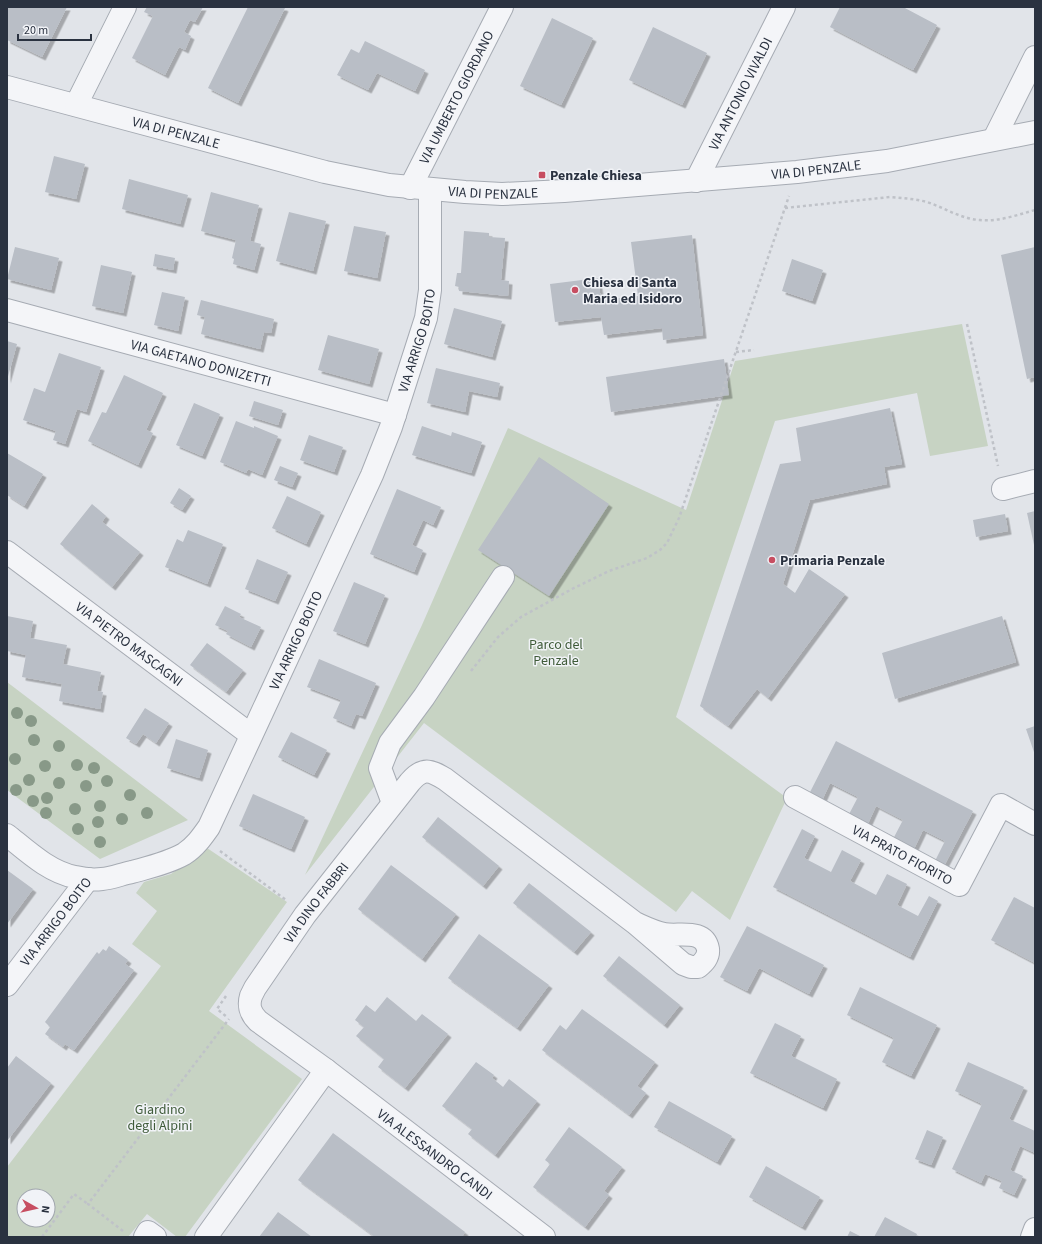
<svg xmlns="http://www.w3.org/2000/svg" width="1042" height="1244" font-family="'Source Sans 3',sans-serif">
<defs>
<filter id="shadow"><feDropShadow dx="3.5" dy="3.5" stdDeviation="0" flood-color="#0004"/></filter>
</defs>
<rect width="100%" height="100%" fill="#e1e4e9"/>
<path fill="#c7d3c3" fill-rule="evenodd" d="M962 324 988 446 930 456 917 393 775 421 676 717 787 798 730 920 692 891 676 912 424 723 305 875 422 625 508 428 686 510 735 361Z
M7 682 188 820 100 859 7 790Z
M207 848 287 902 209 1011 302 1079 185 1237H177L147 1214 128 1237H7V1167L161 966 132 944 157 911 136 893 144 882 171 874ZM24 1196H48V1220H24Z"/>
<path fill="#b9bec6" filter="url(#shadow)" d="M7 7H67L42 57 7 40Z
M147 7H203L195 22 190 20 184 32 191 36 185 50 179 47 165 75 132 58 153 16 144 12Z
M248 7H283L285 8 238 103 208 88Z
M840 7H903L937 25 913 70 830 27Z
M552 18 593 38 561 105 520 86Z
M653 27 707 53 682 105 629 80Z
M365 41 425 70 415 91 377 73 368 90 337 75 351 49 359 53Z
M54 156 85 164 76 199 45 192Z
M129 179 188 195 180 224 122 209Z
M211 192 259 205 250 241 261 244 254 270 233 264 234 259 232 258 236 240 201 231Z
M289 212 326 221 313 271 276 261Z
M354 226 386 232 377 278 344 271Z
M464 231 489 233V237L505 238 501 280 509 281 508 296 459 291V287L455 286 457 273H461Z
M692 235 703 335 663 340 662 328 604 335 601 317 555 322 550 284 598 278 601 300 638 296 631 242Z
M15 247 59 258 51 290 7 279Z
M1035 247V377L1027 379 1001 255Z
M155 254 175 258 173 270 153 266Z
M792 259 823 270 812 301 782 291Z
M101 265 132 272 123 313 92 306Z
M162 292 185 297 178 331 154 325Z
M201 300 274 319 271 333 264 332 260 349 201 334 205 317 197 315Z
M454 308 502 321 492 357 444 344Z
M328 335 379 349 369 384 318 370Z
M7 341 17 344 7 380Z
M59 353 101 367 86 412 77 409 65 444 53 440 56 431 23 420 34 388 45 392Z
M724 359 729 395 611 412 606 377Z
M436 368 500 383 497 397 469 391 465 412 427 403Z
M124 375 163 393 146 430 153 433 138 465 88 441 102 412 106 413Z
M254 401 283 410 278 425 249 416Z
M194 403 220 414 202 456 176 445Z
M890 408 902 464 884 467 887 484 810 500 783 584 795 593 809 569 845 594 768 698 757 689 728 726 700 706 780 464 801 461 796 428Z
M236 421 254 428V426L278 436 262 475 248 469 246 473 220 462Z
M422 426 451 436 452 432 482 442 471 473 412 455Z
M309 435 343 447 334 472 300 460Z
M7 453 43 474 24 506 7 495Z
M539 457 609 504 549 596 478 550Z
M280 466 298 473 292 487 274 480Z
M179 488 191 496 182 510 170 503Z
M397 489 441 507 433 525 423 520 412 545 423 550 414 572 370 554Z
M287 496 321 512 306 544 272 528Z
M92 504 106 516 102 522 140 552 112 587 60 544Z
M1035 511V545H1034L1027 513Z
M1005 514 1008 531 976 537 973 520Z
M188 530 223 544 207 584 165 567 177 539 183 542Z
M257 559 288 572 275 601 245 589Z
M354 582 385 595 365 644 333 631Z
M225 606 241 614 239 617 261 627 251 647 226 634 228 631 215 625Z
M7 616 33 621 30 638 67 645 63 664 101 672 97 691 103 692 100 709 59 701 62 684 22 677 26 655 7 651Z
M1002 616 1016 662 895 699 882 653Z
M207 643 243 670 226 692 190 665Z
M319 659 376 683 362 716 356 714 351 726 333 718 341 700 307 687Z
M145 708 169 723 156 743 143 734 136 744 126 738Z
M1035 726V755L1026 729Z
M291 732 327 750 314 775 278 757Z
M176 739 208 750 199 778 167 768Z
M836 741 973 811 944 866 935 861 945 841 923 830 913 851 892 841 903 820 876 806 866 828 847 818 858 797 830 783 820 805 807 798Z
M253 794 305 817 291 849 239 826Z
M438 817 499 866 483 886 422 837Z
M802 829 815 836 804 858 831 872 842 850 861 860 850 881 876 895 887 874 907 884 897 905 918 916 929 896 938 901 910 957 773 887Z
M391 865 456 914 422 959 358 909Z
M7 870 33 889 7 924Z
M529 883 591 932 574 952 513 903Z
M1014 897 1035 908V963L991 940Z
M747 926 824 965 809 994 759 968 747 991 720 977Z
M479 934 549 985 517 1028 448 978Z
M109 946 128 960 125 964 134 970 74 1050 65 1044 63 1047 45 1034 50 1027 45 1022 97 952 99 954 103 949 106 951Z
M619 956 680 1005 664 1025 603 976Z
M860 987 937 1025 911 1076 882 1062 894 1038 847 1015Z
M387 997 416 1021 422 1014 448 1034 405 1088 378 1067 384 1059 356 1036 364 1027 355 1020 366 1005 375 1012Z
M582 1009 655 1062 637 1086 646 1093 629 1115 542 1050 560 1025 566 1030Z
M775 1023 801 1036 791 1056 837 1079 823 1108 750 1073Z
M16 1056 51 1083 7 1141V1068Z
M476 1062 494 1075 492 1078 503 1087 509 1079 537 1101 495 1155 468 1134 472 1129 442 1106Z
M968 1062 1024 1087 1009 1119 1035 1131V1153L1020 1146 1010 1170 1023 1176 1014 1195 999 1188 1002 1181 985 1174 981 1183 952 1169 982 1104 955 1091Z
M669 1101 732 1136 717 1162 654 1127Z
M569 1127 622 1167 604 1191 609 1195 585 1227 533 1187 550 1164 545 1160Z
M927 1130 943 1137 931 1165 915 1159Z
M333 1133 465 1232 462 1237H375L298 1180Z
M766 1166 820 1197 802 1227 749 1197Z
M278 1212 312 1237H259Z
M885 1217 917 1234 916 1237H874Z
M850 1231 862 1237H847Z"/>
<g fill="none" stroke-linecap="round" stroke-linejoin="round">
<defs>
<g id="minor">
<path id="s1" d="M7 87 325 172 389 185 465 192 502 194 564 191 797 172 887 161 1035 132"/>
<path d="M76 105 125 7"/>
<path d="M994 139 1035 57"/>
<path id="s2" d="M696 181 784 7"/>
<path id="s3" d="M410 188 502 7"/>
<path id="s4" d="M7 310 395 415"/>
<path d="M1003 489 1035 481"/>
<path id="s5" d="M7 552 251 735"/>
<path id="s6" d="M795 797 959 885 1001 805 1035 824"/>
<path d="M393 803 380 768 390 743 424 697 503 577"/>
<path id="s7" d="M7 835C27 851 49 872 75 877 83 879 93 880 102 879 112 878 122 874 132 872 150 867 168 863 184 854 195 847 202 837 209 827L372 475 391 427 426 318 430 290V190"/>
<path id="s8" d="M7 985 88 879"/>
<path d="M145 1237 148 1232 155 1237"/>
<path d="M206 1237 326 1070"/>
<path id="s9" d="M544 1237 326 1070 258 1021C250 1013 248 1006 251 996L255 988 305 915 410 782C423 767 430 770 445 779L635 923 683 964 691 967H698C704 962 709 957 708 949 704 928 678 937 664 934 654 932 644 927 635 923"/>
<path d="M1032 1237 1035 1229"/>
</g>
</defs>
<use href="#minor" stroke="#a6abb3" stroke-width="24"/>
<path stroke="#bfc2c8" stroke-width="2.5" stroke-dasharray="3 3" stroke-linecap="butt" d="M785 208 890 197C903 198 915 199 927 202 945 208 961 219 980 220 998 222 1017 215 1035 210
M967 324 998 466
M736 352 754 350
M471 671 498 637 521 617 572 589 609 571 647 558 660 550 667 543 679 518 789 196
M220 851 286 900
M226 996 217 1009 227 1017
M123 1231 88 1204 229 1019
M42 1237 74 1194 88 1204"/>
<use href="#minor" stroke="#f4f5f8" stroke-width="22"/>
</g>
<g fill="#898">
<circle cx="17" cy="713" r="6"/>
<circle cx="31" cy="721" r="6"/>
<circle cx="34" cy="740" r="6"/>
<circle cx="59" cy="746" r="6"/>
<circle cx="15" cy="759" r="6"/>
<circle cx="77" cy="765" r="6"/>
<circle cx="45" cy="766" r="6"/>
<circle cx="94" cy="768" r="6"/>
<circle cx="29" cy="780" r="6"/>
<circle cx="107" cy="781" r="6"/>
<circle cx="59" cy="783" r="6"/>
<circle cx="86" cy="786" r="6"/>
<circle cx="16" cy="790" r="6"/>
<circle cx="130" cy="795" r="6"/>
<circle cx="47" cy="798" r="6"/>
<circle cx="33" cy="801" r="6"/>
<circle cx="100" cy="806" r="6"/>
<circle cx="75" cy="809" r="6"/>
<circle cx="46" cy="813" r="6"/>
<circle cx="147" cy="813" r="6"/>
<circle cx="122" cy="819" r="6"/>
<circle cx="98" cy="822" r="6"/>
<circle cx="78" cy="829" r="6"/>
<circle cx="100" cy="842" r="6"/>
</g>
<g fill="#c74e61" stroke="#f1f3f7" stroke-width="1.5">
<rect x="538" y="171" width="8" height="8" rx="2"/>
<circle cx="575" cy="290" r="4"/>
<circle cx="772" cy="560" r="4"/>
</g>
<g text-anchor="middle" stroke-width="3" stroke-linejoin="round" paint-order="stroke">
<g font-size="14" fill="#2a3240" stroke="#f1f3f7">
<text dy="5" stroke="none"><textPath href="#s2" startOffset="98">VIA ANTONIO VIVALDI</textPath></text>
<text dy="5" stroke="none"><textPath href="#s3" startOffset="102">VIA UMBERTO GIORDANO</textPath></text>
<text dy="5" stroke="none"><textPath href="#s1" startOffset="175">VIA DI PENZALE</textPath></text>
<text dy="5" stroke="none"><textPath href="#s1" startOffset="823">VIA DI PENZALE</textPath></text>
<text dy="5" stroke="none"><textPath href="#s1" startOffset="499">VIA DI PENZALE</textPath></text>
<text dy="5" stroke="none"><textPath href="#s7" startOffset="761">VIA ARRIGO BOITO</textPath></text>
<text dy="5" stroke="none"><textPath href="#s4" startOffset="201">VIA GAETANO DONIZETTI</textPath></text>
<text dy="5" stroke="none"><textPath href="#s7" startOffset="437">VIA ARRIGO BOITO</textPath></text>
<text dy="5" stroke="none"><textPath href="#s5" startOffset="153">VIA PIETRO MASCAGNI</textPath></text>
<text dy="5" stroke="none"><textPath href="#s6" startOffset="122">VIA PRATO FIORITO</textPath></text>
<text dy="5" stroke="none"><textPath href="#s9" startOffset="500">VIA DINO FABBRI</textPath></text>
<text dy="5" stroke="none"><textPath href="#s8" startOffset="80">VIA ARRIGO BOITO</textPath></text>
<text transform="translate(435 1154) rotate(37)" y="5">VIA ALESSANDRO CANDI</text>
</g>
<g font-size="14" font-weight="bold" fill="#2a3240" stroke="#f1f3f7" text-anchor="start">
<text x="550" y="180">Penzale Chiesa</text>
<text x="583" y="287">Chiesa di Santa<tspan x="583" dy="16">Maria ed Isidoro</tspan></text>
<text x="780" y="565">Primaria Penzale</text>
</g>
<g font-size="14" fill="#3f5b39" stroke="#f1f3f7">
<text x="556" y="649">Parco del<tspan x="556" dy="16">Penzale</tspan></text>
<text x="160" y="1114">Giardino<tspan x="160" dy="16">degli Alpini</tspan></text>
</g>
</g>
<rect width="1042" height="1244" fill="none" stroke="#2a3240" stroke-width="16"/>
<g transform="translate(36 1208) rotate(98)"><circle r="19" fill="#f1f3f7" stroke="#a1a6ae"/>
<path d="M0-3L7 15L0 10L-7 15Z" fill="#c74e61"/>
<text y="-6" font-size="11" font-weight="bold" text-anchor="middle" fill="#2a3240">N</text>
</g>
<path d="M18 34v6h73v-6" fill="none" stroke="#2a3240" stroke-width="2"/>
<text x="24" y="34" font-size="12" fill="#2a3240" stroke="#f1f3f7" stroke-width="3" paint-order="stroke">20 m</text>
</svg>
